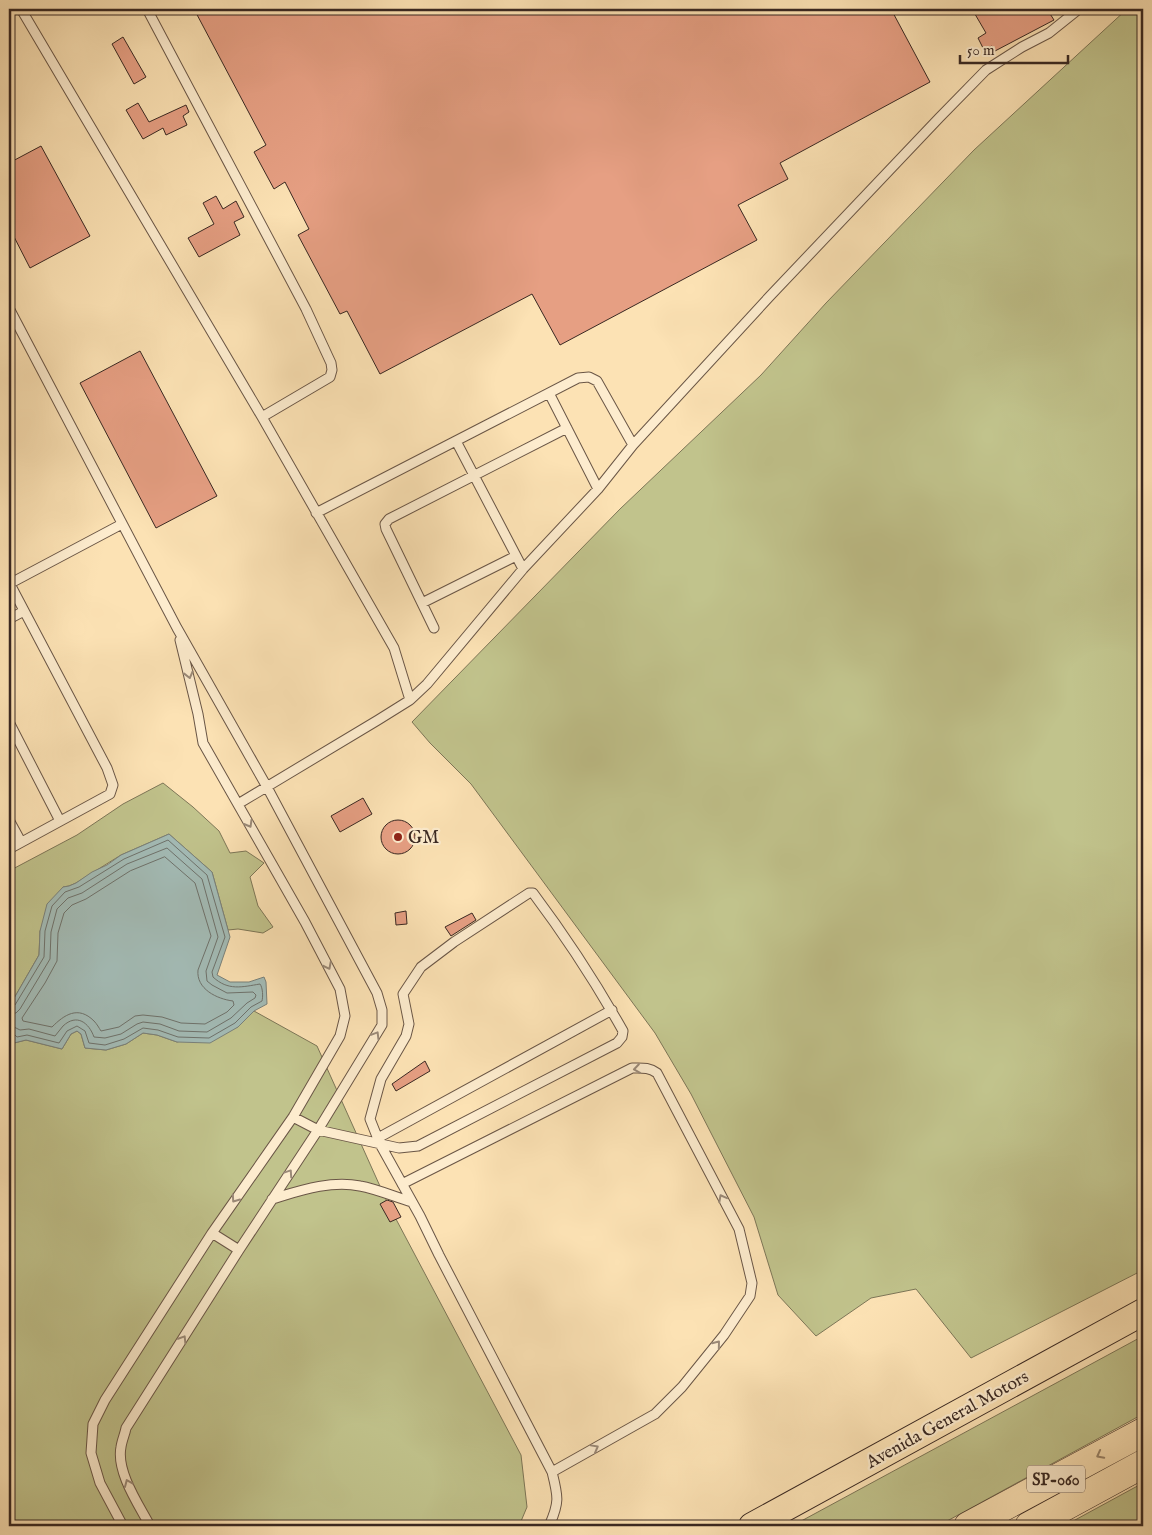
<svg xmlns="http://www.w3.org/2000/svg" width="1152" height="1535" font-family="'IM FELL English',serif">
<rect width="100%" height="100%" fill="#fce2b4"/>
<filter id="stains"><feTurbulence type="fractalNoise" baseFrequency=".004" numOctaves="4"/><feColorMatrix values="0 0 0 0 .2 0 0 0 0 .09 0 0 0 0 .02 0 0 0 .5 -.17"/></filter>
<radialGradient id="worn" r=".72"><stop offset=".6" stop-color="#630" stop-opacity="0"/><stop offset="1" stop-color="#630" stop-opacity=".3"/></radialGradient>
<path fill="#c1c38c" stroke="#7d7657" d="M1127 9H1143V1270L971 1358 916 1289 871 1298 816 1336 778 1295 754 1217 691 1094 655 1033 471 784 430 743 412 722 620 509 761 375 826 303 974 150Z
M163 783 193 807 219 831 230 853 246 851 264 863 250 877 258 906 273 927 263 933 238 929 228 930 212 872 169 834 121 855 76 883 69 886 63 887 40 931 39 955 9 1007V871L77 835 123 804Z
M254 1011 317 1046 388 1204 521 1455 527 1507 519 1526H9V1035L14 1043 26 1040 62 1049 71 1034 77 1031 81 1034 85 1048 106 1050 126 1044 143 1033 157 1035 177 1042 238 1027Z
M1143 1336V1414L938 1526H792Z
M1143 1483V1526H1064Z"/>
<path fill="#a3bcb7" stroke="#79817b" d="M169 834 212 872 230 937 217 975 230 982H249L264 977 266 982 267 1004 254 1011 238 1027 210 1043 177 1042 157 1035 143 1033 126 1044 106 1050 85 1048 81 1034 77 1031 71 1034 62 1049 26 1040 14 1043 9 1035V1007L39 955 40 931 47 904 63 887 69 886 76 883 92 872 107 865 121 855Z"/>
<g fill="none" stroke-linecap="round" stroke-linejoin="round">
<path stroke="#6e726c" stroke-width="1" d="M165 857 195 883 211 936 198 970C196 989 217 999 233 1001L234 1005 227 1012 205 1024 181 1023 162 1017 143 1015 135 1016 119 1027 101 1031C99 1028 97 1024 94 1021 78 1005 64 1015 52 1027L23 1021 22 1018 45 983 57 961 58 933 64 913 72 905 86 899 130 871Z
M9 1008 15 1005 44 957 45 931 52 906 65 892 79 887 124 859 168 840 207 875 225 937 212 972 213 977C228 991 242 987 260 984 263 988 263 997 262 1001L251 1007 235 1023 209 1038 178 1037 158 1030 143 1028 124 1039 105 1045 89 1043 85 1031 77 1026 67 1031 59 1043 27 1035 17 1037 13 1033 9 1032
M9 1014 16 1013 20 1009 50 959 51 932 57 909 68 898 82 893 127 864 167 848 202 879 218 937 206 971 207 981 212 985 227 993 253 992 256 995 255 998 247 1003 231 1018 207 1032 179 1031 160 1024 143 1022 137 1024 121 1034 105 1038 94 1037C89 1023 77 1013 63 1026 60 1029 58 1033 55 1036L29 1029 20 1030 14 1027 9 1026"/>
</g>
<path fill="#e69f83" stroke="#392822" d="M194 9H891L930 82 780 163 788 179 738 205 757 240 560 345 532 294 380 374 347 311 340 314 298 235 309 229 285 182 274 189 254 152 266 145Z
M972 9H1047L1054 20 995 51 992 46 984 50 978 38 986 33Z
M123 37 146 77 134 84 112 44Z
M138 103 149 122 186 105 189 112 183 116 187 125 166 135 163 128 143 139 126 110Z
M41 146 90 236 30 268 9 227V163Z
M216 196 223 209 236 201 244 217 234 222 240 235 199 257 188 238 214 224 203 203Z
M140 351 217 496 156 528 80 383Z
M363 798 372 814 340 832 331 816Z
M381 837a17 17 0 1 1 34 0a17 17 0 1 1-34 0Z
M406 911 407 924 396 925 395 913Z
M472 913 476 920 451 936 445 927Z
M425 1061 430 1071 396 1091 392 1084Z
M387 1200 393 1202 401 1217 390 1222 380 1204Z"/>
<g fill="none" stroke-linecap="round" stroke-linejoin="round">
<defs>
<path id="service" d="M21 9 262 417 394 648 410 700
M147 9 306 309 331 363 332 370 330 377 262 417
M9 308 177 628 267 787 377 993 382 1010V1025L318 1130 239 1250 126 1428C125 1434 122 1440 121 1447 116 1472 139 1505 150 1526
M549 393 598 489
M456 441 523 569
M316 513 578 378 589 377 597 381 633 445
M9 584 122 524
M422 603 516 556
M9 619 24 611
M434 628 386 529 385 524 389 519 567 428
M9 722 60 821
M238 804 378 720 410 700 427 684 523 569 598 489 633 445 770 296 939 118 986 70 1022 47 1049 33 1079 9
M9 820 21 842
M9 849 110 794 113 785 107 768 10 584
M293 1117 318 1130 399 1148 418 1146 617 1043 622 1037 623 1031C596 983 566 937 533 893H529L454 942 421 967 403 994 409 1024 406 1036 381 1079 370 1119 380 1144 420 1216 439 1255 552 1472C558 1496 560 1502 549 1526
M378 1138 612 1010
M402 1184 632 1068C642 1068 649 1067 657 1073L739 1229 752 1283 750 1296 724 1335 682 1387 655 1414 552 1472
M272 1199C299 1191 330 1180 360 1186 377 1189 395 1197 412 1202
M212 1233 239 1250
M123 1526 100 1483 91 1453 93 1424 105 1400 212 1233 293 1117 340 1036 345 1016 340 989 305 922 203 743 198 714 180 640"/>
<path id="primary" d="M752 1526 1143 1312"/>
<path id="motorway" d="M968 1526 1143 1432
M1029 1526 1143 1464"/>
</defs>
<use href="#service" stroke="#6a5646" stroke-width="11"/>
<use href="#primary" stroke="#392822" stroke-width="28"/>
<use href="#motorway" stroke="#392822" stroke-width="29"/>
<use href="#service" stroke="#fdecce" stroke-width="9"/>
<use href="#primary" stroke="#fce2b4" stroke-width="26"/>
<use href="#motorway" stroke="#fce2b4" stroke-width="28"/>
</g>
<defs><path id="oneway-chevron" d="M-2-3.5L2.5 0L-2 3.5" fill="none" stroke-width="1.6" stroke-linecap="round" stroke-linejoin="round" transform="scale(1.25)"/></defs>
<g stroke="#9b8a78">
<use href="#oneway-chevron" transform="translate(189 675) rotate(76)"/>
<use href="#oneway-chevron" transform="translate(249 824) rotate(60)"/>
<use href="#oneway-chevron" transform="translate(328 966) rotate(63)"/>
<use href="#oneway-chevron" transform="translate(376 1035) rotate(-59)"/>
<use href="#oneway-chevron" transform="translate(637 1069) rotate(172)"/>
<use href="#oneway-chevron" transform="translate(289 1173) rotate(-56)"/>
<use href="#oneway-chevron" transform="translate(722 1198) rotate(-118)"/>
<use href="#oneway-chevron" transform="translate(235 1199) rotate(125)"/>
<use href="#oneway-chevron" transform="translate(183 1339) rotate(-58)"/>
<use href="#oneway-chevron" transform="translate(717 1344) rotate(-51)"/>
<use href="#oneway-chevron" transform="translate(595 1448) rotate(-29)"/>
<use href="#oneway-chevron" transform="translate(128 1483) rotate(-113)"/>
</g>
<use stroke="#9a856b" href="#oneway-chevron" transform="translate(1100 1455) rotate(152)"/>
<circle fill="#8f2418" stroke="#fdecce" stroke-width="2" cx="398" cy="837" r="5"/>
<g text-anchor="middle" stroke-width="4.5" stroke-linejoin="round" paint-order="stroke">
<rect fill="#fdecce" stroke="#746356" stroke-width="1" x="1027" y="1465.5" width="58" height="27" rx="4"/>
<g font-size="16" font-weight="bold" fill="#392822">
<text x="1056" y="1485">SP-060</text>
</g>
<g font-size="18" fill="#392822" stroke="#fdecce" text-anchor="start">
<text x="408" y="843">GM</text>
</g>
<g font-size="18" fill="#392822" stroke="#fdecce">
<text transform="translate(947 1419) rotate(-29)" y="6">Avenida General Motors</text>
</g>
</g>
<rect width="1152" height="1535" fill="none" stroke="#fce2b4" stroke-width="30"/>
<rect x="10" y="10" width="1132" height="1515" fill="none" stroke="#392822" stroke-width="2.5"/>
<rect x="15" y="15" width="1122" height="1505" fill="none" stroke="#392822"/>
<path d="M960 55v8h108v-8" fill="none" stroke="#392822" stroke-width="2.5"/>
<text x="967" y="55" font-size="15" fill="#392822" stroke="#fdecce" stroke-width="4" paint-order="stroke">50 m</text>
<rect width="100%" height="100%" filter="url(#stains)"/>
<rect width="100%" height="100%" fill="url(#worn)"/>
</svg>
